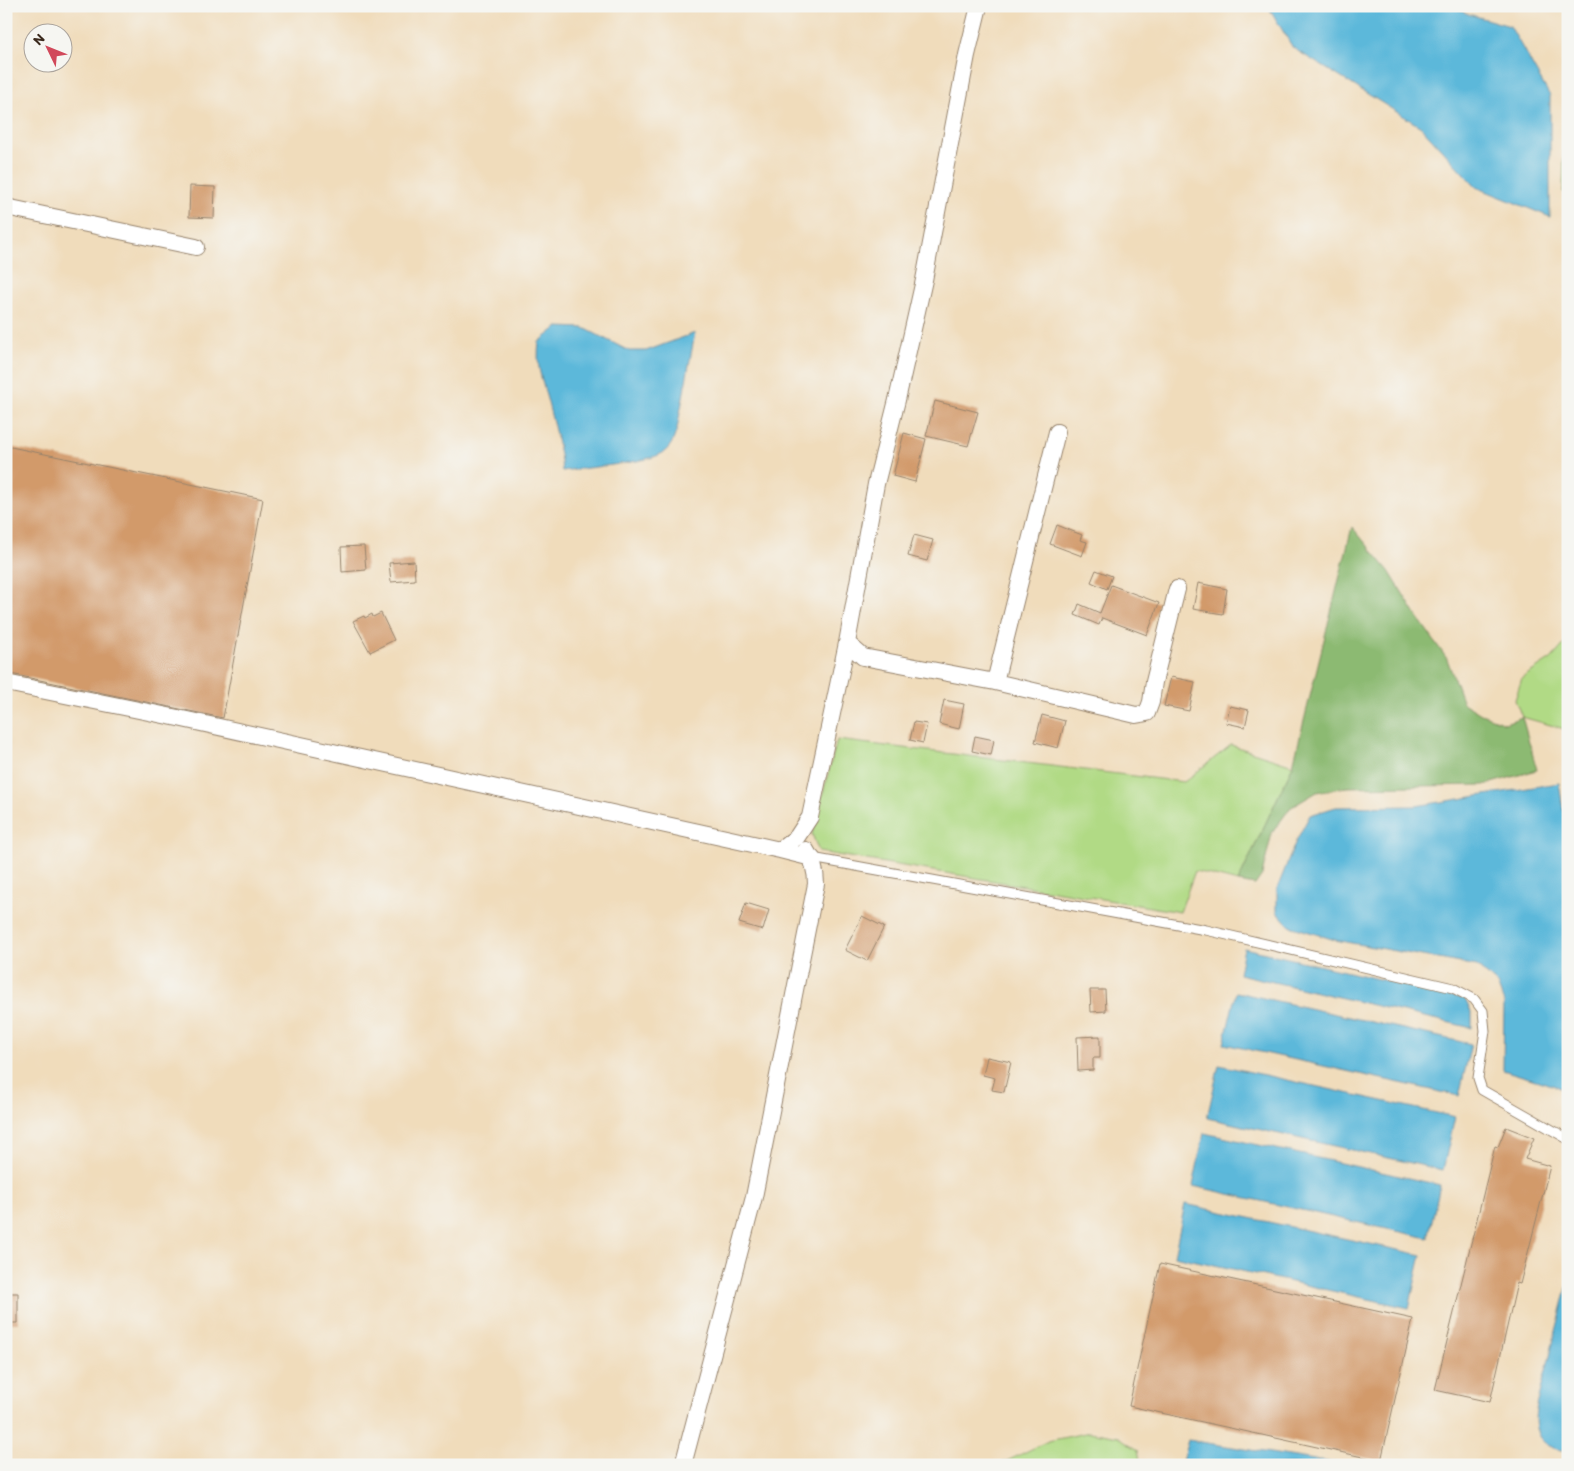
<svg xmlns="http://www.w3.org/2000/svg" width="1574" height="1471" font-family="Itim,sans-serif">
<rect width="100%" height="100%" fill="#f6f6f2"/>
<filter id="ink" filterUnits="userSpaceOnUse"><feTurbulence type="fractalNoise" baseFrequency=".02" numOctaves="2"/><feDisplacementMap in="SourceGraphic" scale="10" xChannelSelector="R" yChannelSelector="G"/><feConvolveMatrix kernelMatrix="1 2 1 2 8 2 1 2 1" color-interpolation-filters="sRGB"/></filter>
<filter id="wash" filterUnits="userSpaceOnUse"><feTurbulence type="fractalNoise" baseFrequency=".0096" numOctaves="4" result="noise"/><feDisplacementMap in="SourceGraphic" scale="20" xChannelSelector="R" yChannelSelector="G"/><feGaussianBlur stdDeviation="1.12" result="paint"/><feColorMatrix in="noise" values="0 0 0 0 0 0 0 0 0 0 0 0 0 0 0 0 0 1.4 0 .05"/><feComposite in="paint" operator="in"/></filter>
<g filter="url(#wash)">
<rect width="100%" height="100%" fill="#f0dcbb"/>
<path fill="#b1da85" stroke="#768252" d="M1568 94V193L1563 192 1565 95Z
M1568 640V730L1522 717 1515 700 1522 678 1551 659Z
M837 740 1184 782 1231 745 1293 765 1238 882 1195 871 1180 912 819 852 812 834Z
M1090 1432 1119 1437 1138 1450 1141 1465H999L1048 1441Z"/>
<path fill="#8cba72" stroke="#647248" d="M1352 527 1389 571 1416 615 1447 659 1463 703 1481 714 1505 723 1522 717 1537 770 1484 785 1347 787 1317 792 1290 808 1272 833 1262 875 1255 885 1238 882 1293 765Z"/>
<path fill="#5cb8da" stroke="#4c717c" d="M1268 6H1452L1468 14 1510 26 1550 96V217L1476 187 1421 127 1293 48Z
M558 327 584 328 629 351H646L695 333 677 429C674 438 672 446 664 452 650 463 583 468 562 471 560 446 553 423 547 399 541 376 536 366 539 342Z
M1559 783 1568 842V1090L1503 1070 1504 1003 1497 984 1477 966 1335 940 1290 926 1277 912V889L1296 841 1310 815 1336 807 1416 806Z
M1244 948 1465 999 1472 1014V1028L1239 974Z
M1236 992 1471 1044 1459 1096 1224 1044Z
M1219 1065 1455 1117 1443 1170 1207 1118Z
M1204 1133 1440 1185 1428 1238 1193 1186Z
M1185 1204 1421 1255 1409 1308 1174 1256Z
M1568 1284V1451C1542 1448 1532 1435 1536 1410Z
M1188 1440 1346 1465H1181Z"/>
<g id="blocks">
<path fill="#d29a6a" d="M190 186 215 187 214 218 189 217Z
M935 401 978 412 968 446 926 436Z
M904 433 926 439 915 482 893 476Z
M6 446 263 499 223 718 6 673Z
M1057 525 1082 535 1080 540 1087 542 1082 556 1050 544Z
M914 535 933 540 927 561 908 556Z
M364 546 366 570 342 572 341 547Z
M414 561 415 580 391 582 389 563Z
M1096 570 1112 576 1107 589 1091 582Z
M1198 583 1227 589 1223 614 1193 609Z
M1111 585 1159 603 1147 635 1102 618 1099 625 1075 615 1079 604 1100 613Z
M381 613 394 640 370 652 353 621 364 616 365 618 372 614 373 617Z
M1171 677 1195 682 1189 711 1164 706Z
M944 700 964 704 959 729 939 724Z
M1230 706 1249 710 1245 727 1226 723Z
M1042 715 1065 721 1058 748 1035 742Z
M914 722 927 724 923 743 910 740Z
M975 736 994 740 991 755 972 751Z
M746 903 769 910 763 930 739 923Z
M862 916 884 927 867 961 845 950Z
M1090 990H1105L1106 1011 1091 1012Z
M1100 1036V1058H1093V1070L1078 1071 1077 1037Z
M987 1057 1011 1062 1004 1092 992 1090 995 1078 983 1075Z
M1506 1127 1534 1138 1525 1159 1550 1166 1520 1284 1517 1283 1490 1402 1435 1390 1495 1146 1498 1147Z
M1160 1264 1413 1319 1381 1461 1129 1406Z
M6 1293H18V1323H6Z"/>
</g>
</g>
<g filter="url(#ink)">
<use href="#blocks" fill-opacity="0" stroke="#96836c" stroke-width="1"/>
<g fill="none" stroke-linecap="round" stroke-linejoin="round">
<defs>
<path id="lane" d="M812 858 1206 930 1453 988 1474 999 1483 1011 1485 1031 1478 1078 1482 1090 1568 1139"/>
<path id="street" d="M6 207 196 247
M847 643 863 657 995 682 1136 715 1147 713 1151 702 1154 682 1177 589
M995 682 1057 432
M6 683 178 718 780 850 812 858
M780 850 797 837 810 817 847 643 876 484 897 400 924 280 967 55 979 6
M683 1465 754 1197 816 884C816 871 813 860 806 850"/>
</defs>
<use href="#lane" stroke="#96836c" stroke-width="11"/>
<use href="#street" stroke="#96836c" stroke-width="18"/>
<use href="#lane" stroke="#fff" stroke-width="9"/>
<use href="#street" stroke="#fff" stroke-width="16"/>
</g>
</g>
<rect width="1574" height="1471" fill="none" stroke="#f6f6f2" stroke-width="25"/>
<g transform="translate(48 48) rotate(313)"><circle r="24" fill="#f6f6f2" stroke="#aba49d"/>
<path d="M0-4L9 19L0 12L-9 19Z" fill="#d1495b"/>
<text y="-8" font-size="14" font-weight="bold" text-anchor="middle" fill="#3b2a1e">N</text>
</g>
</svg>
